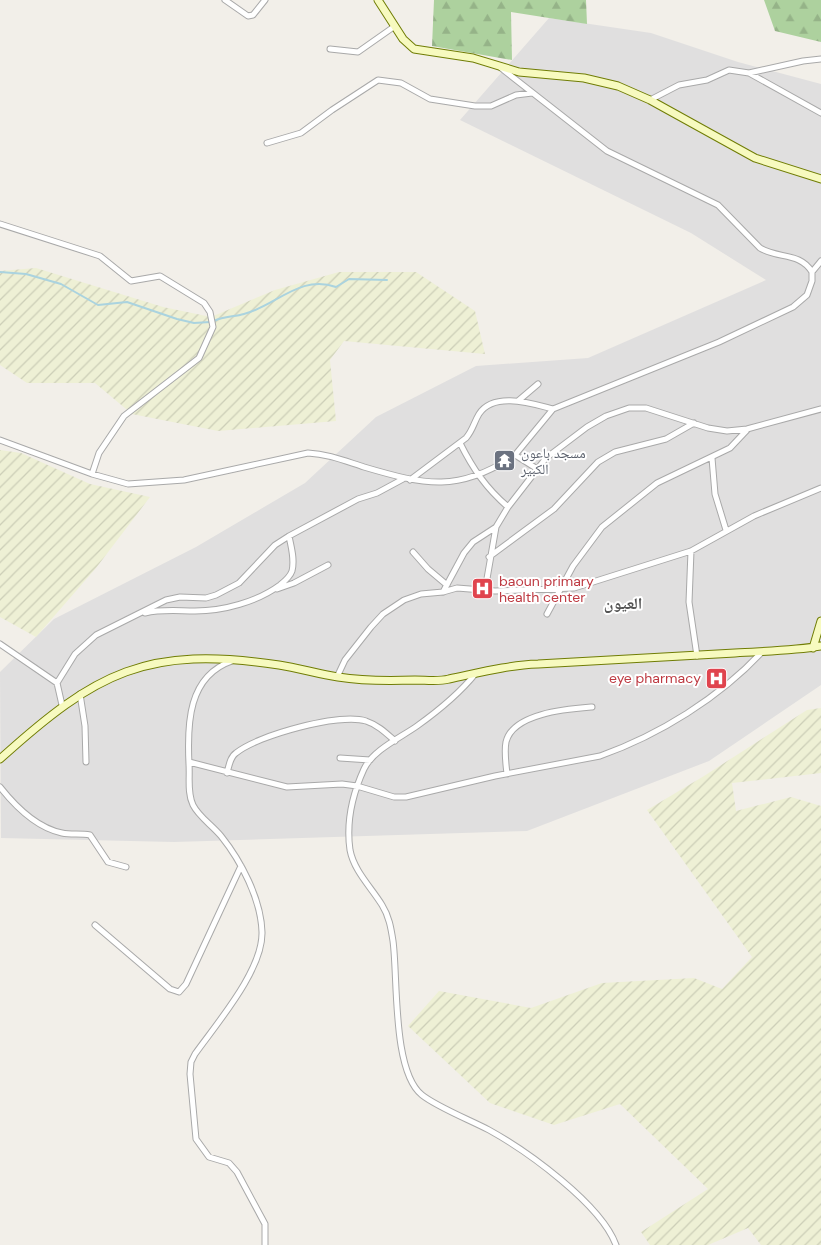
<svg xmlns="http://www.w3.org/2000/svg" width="821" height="1245" font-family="'DM Sans','Noto Naskh Arabic',sans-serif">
<defs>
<pattern id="farmland-furrows" width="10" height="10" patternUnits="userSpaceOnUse" patternTransform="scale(1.25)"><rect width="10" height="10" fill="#eef0d5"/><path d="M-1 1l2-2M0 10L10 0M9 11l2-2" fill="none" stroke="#ccceb7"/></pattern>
<pattern id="forest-firs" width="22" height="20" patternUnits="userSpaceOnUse" patternTransform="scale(1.25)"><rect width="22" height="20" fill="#add19e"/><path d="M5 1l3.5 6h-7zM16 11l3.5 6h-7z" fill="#95b388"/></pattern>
</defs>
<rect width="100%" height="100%" fill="#f2efe9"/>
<path fill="#e0dfdf" d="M549 18 651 33 738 62 821 84V685L709 761 527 831 174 842 1 838 0 672 54 619 196 547 305 483 376 417 476 366 588 358 766 280 691 233 460 120Z"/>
<path fill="url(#farmland-furrows)" d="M36 268 163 307 211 317 275 290 339 272H416L475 311 485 354 344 341 330 360 336 421 218 431 132 414 95 383H27L0 365V271Z
M0 450 21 453 90 484 150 497 96 568 36 637 0 617Z
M821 708V773L732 783 736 811 791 797 821 806V1245H761L748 1228 708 1245H650L641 1232 708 1189 620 1104 554 1125 490 1103 408 1026 439 991 531 1008 602 983 694 978 722 989 752 957 647 810 704 776 807 710Z"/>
<path fill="url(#forest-firs)" d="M434 0H586L587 24 511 12 512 60 432 46Z
M764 0H821V42L775 31Z"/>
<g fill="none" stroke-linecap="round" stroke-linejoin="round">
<path stroke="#aad3df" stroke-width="2" d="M0 272 26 274 61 284 98 305 127 302 177 319 194 323 210 322
M214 321C224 316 234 317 244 314 276 306 300 274 336 287L349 279 387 280"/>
<defs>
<path id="street" d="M225 0 248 16 253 15 265 0
M330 49 358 52 395 26
M501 68 607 151 718 205 760 248C778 259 800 252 812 272V281L807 295 793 307 719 342 553 409 515 455 539 470
M749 73 803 61 821 59
M650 100 679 85 707 80 729 70 749 73 821 113
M267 143 301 133 332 110 378 80 401 83 430 99 475 106H491L516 95 532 93
M0 224 100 256 131 281 160 276 204 303 210 312 213 327 199 358 124 416 99 453 92 474
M812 272 821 261
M518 401 538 384
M0 440 92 474 128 484 184 480 308 453C328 454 345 461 364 467 425 485 459 493 515 455
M460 443C473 469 486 488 508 507
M712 458 715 494 726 530
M410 480 466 438C473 430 474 422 479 414 494 391 533 404 553 409
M691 551 689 602 697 656
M413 552 428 569 447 585
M489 557 554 509 598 462 615 452 666 439 694 423
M277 589 294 583 328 565
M485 590 496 527
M443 592 464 553 473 542 496 527 508 507 546 458 587 427 606 416 629 408H646L708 428 727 431 747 429 821 409
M145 613C162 609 178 611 195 611 223 611 257 602 280 585 285 581 290 577 292 571 295 559 291 547 289 536
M547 614 573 566 602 527 657 483 730 448 747 430
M0 644 57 683
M232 661C188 676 187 724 189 764 190 777 187 793 193 805 199 817 212 825 221 836 241 861 261 899 262 932 263 970 217 1023 195 1054L191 1062 190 1074 196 1139 209 1157 229 1163 237 1172 265 1224V1245
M476 673C459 694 438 711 417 726 400 738 373 750 364 769 353 793 346 822 350 850 354 871 371 887 382 905 389 916 391 928 393 941 398 977 392 1071 422 1095 437 1107 470 1120 489 1130 527 1151 601 1204 616 1245
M337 677 345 660 371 627 383 614 404 600 421 594 443 592 457 588 495 591 574 588 691 551 754 516 821 488
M80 694 85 726 86 762
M62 705 57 683 75 654 96 635 166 600 180 597 206 598 216 595 239 583 275 545 289 536 358 499 377 493 403 479
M340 758 370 760
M189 762 287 787 342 784 357 786 394 797H406L495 776 600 756C659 735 719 698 762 652
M227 773C229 766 230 757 236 753 258 735 339 713 366 721 378 725 386 733 395 741
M507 774C506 764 504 752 506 742 513 713 567 709 592 707
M0 787C15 806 37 828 62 833 71 835 81 833 90 835L108 862 126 867
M95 925 170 989 179 992 186 984 241 866"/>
<path id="secondary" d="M378 0 403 39 414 49 473 58 519 72 584 78 618 86 650 100 755 158 821 179
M813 648 821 621
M0 759C96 672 147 645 279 665 299 668 318 674 338 677 363 681 389 681 415 680 426 680 438 682 449 679 478 673 508 665 538 664 604 660 670 657 735 653 764 651 793 651 821 646"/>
</defs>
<use href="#street" stroke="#a9a9a9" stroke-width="7"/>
<use href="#secondary" stroke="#707d05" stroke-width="9"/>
<use href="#street" stroke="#fff" stroke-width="5"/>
<use href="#secondary" stroke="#f7fabf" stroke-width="7"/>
</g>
<defs>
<symbol id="temple-square" viewBox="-11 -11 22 22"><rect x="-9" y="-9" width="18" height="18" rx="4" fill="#6b7280" stroke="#fff"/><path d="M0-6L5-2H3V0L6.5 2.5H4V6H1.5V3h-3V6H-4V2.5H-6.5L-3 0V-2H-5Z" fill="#fff"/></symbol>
<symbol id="hospital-square" viewBox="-11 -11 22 22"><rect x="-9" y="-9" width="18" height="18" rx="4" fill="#e0444e" stroke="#fff"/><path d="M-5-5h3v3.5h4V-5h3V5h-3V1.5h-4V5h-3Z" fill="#fff"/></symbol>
</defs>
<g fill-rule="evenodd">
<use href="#temple-square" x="492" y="448" width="25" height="25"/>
<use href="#hospital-square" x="470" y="576" width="25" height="25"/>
<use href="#hospital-square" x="704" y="666" width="25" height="25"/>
</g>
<g text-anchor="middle" stroke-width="4" stroke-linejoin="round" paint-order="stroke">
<g font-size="14" fill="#5b616d" stroke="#fff" text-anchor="start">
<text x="521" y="458">مسجد باعون<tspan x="521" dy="16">الكبير</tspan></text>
</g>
<g font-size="14" fill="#be3a42" stroke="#fff" text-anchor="start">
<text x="499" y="586">baoun primary<tspan x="499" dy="16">health center</tspan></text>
<text x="701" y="683" text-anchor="end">eye pharmacy</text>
</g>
<g font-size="16" font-weight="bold" fill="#555" stroke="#fff">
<text x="623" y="609">العيون</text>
</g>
</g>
</svg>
